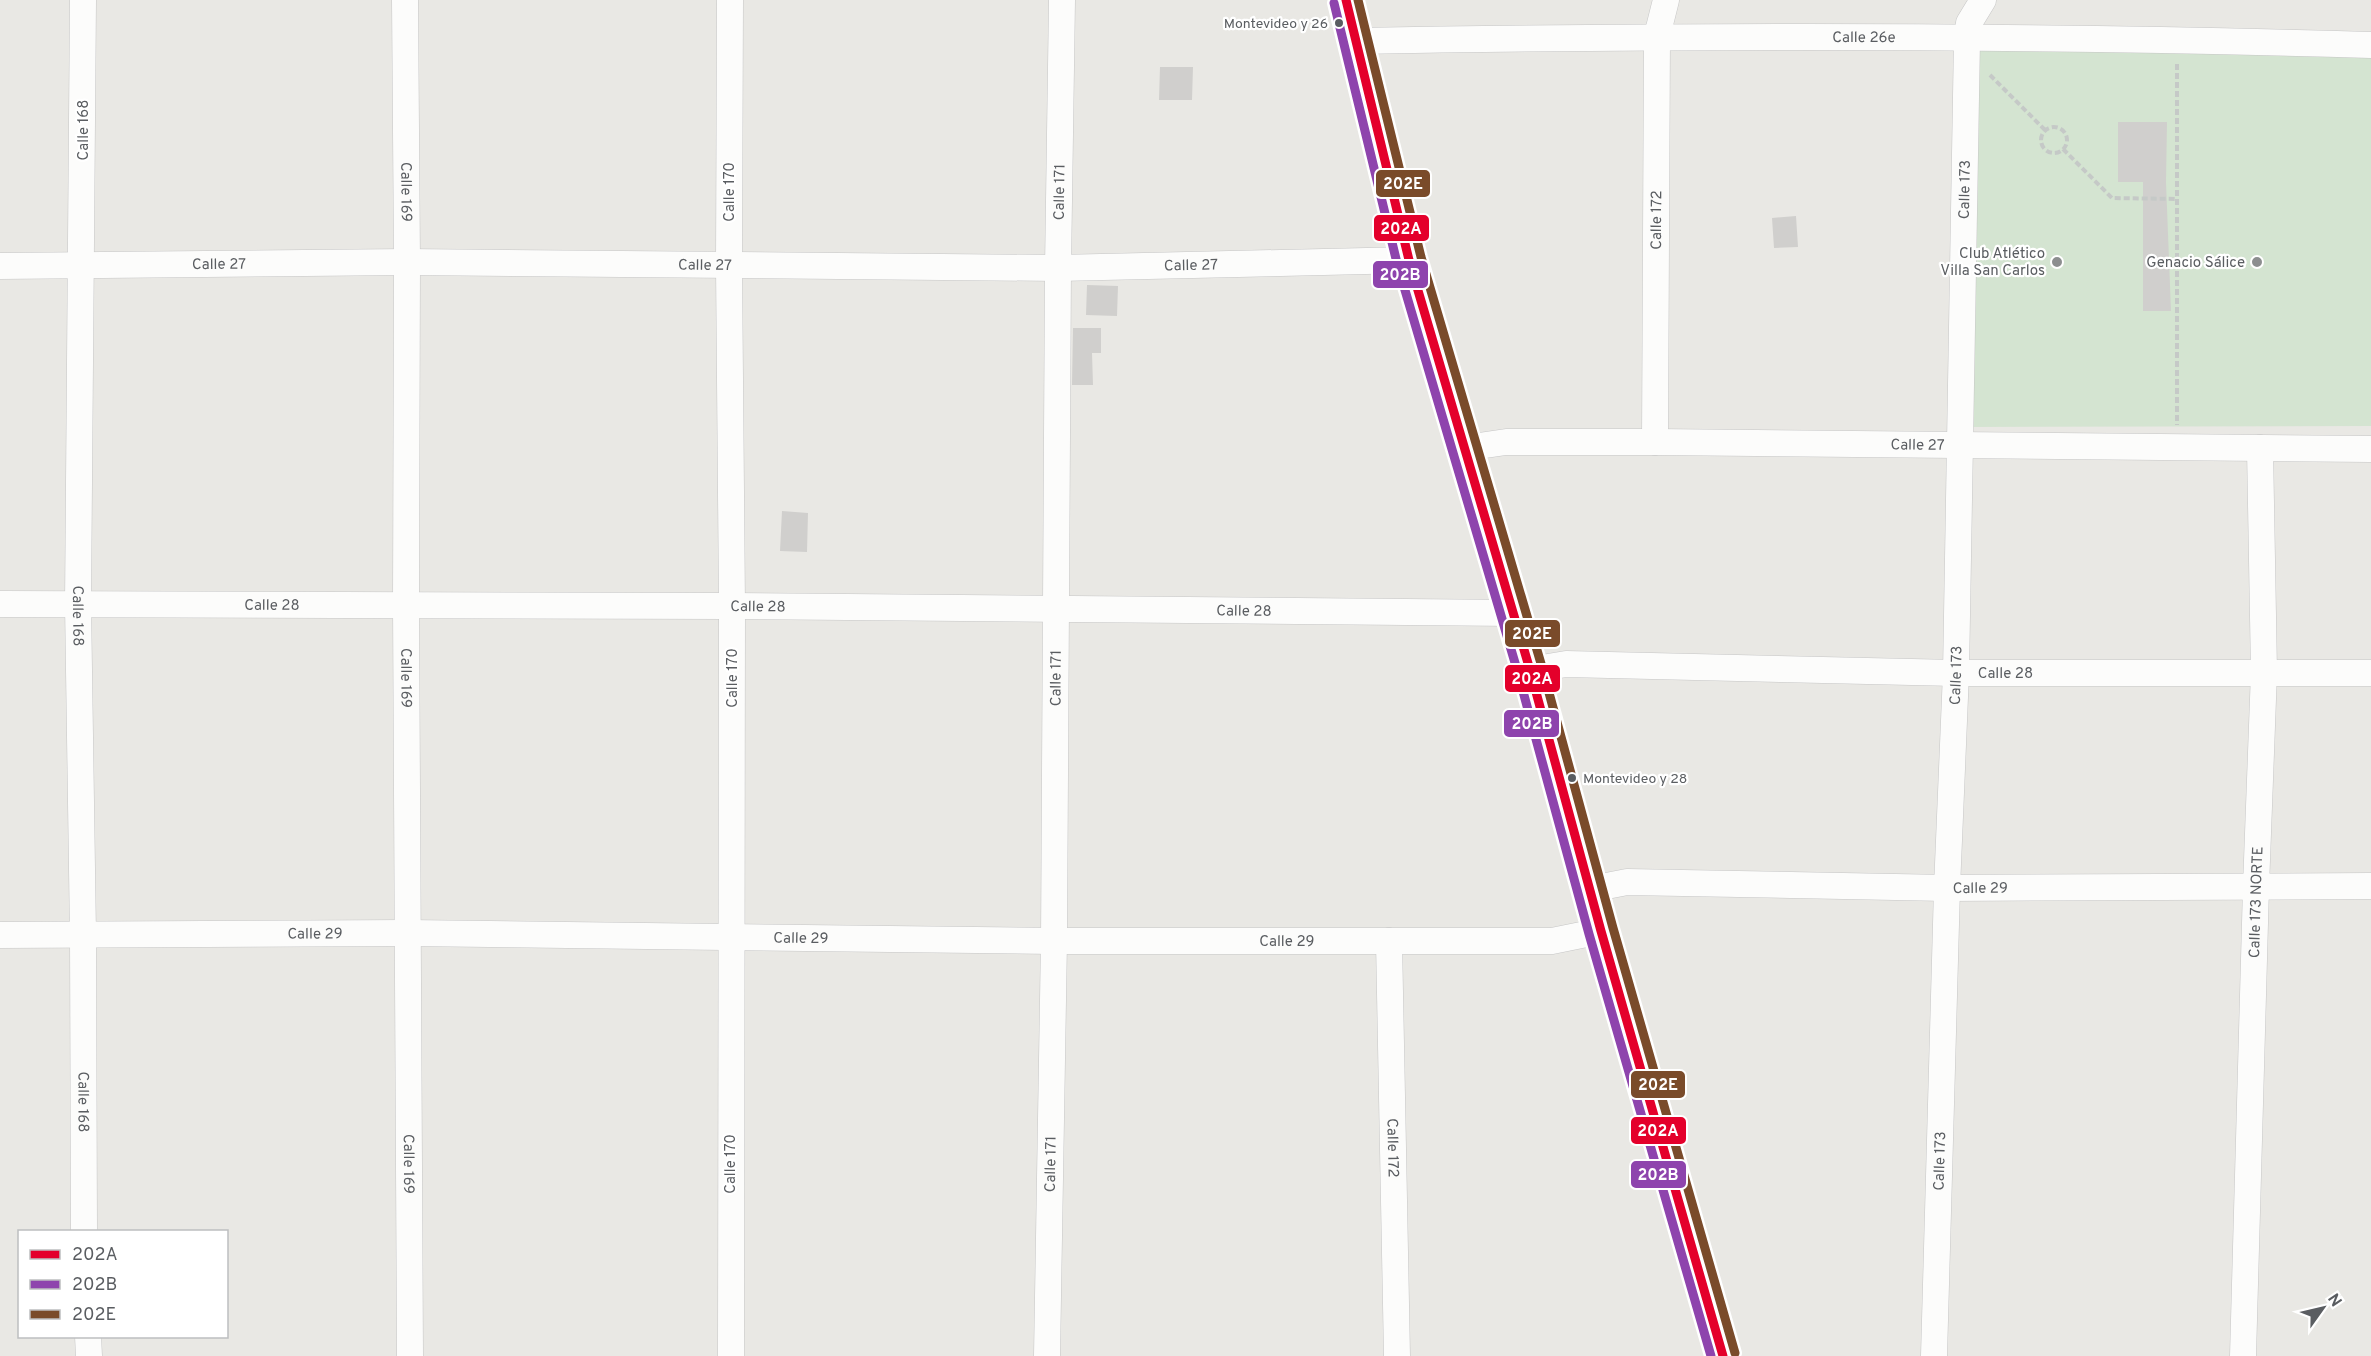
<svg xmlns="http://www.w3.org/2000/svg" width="2371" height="1356" font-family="Overpass,sans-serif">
<rect width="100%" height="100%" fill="#e9e8e4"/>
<path fill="#d4e4d1" d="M1974 47 2371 57V426L1967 427Z"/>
<path fill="#d0cfcd" d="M1160 67H1193L1192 100H1159Z
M2118 122H2167L2166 182 2171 311H2143V182H2118Z
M1796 216 1798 247 1774 248 1772 218Z
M1087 285 1118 286 1117 316 1086 315Z
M1073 328H1101V353H1092L1093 385H1072Z
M782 511 808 513 807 552 780 551Z"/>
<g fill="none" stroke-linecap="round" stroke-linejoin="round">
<defs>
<g id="street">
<path id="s1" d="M83 0 78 604 83 935 84 1232"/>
<path id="s2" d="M405 0 407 262 406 604 410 1356"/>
<path d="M730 0 729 266 732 606 731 1356"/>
<path id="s3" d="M1357 41C1695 35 2033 35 2371 45"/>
<path id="s4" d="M0 266 407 262 1058 268 1409 260"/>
<path id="s5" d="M1655 442 1657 36 1666 0"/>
<path id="s6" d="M1465 448 1506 442H1655L2371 449"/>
<path id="s7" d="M0 604 732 606 1514 613"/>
<path id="s8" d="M1530 670 1566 664 1956 673H2371"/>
<path id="s9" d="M1591 889 1627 882 1947 888 2371 886"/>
<path id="s10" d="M0 935 408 933 1054 941H1552L1601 931"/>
<path id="s11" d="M1389 941 1397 1356"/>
<path d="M88 1336 89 1356"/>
<path id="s12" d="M1047 1356 1054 941 1058 268 1062 0"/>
<path id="s13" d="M1934 1356 1947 888 1956 673 1967 39 1969 23 1983 0"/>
<path id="s14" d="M2243 1356 2256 887 2264 672 2260 448"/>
</g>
<path id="secondary" d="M1346 0 1409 260 1530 670 1591 889 1601 931 1723 1356"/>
</defs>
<use href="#street" stroke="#c6c6c6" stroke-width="27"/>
<use href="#secondary" stroke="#c6c6c5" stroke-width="34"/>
<path stroke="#c5c9c7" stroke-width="4" stroke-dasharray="6 3" stroke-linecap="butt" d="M2177 64V425
M1990 75 2045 130
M2041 140a13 13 0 1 1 26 0a13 13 0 1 1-26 0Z
M2063 149 2112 198 2177 199"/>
<use href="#street" stroke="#fcfcfb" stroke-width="26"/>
<use href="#secondary" stroke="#fcfcfb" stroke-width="33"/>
<defs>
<path id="bus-1" d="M1346 0 1409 260 1530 670 1601 931 1723 1356"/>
<path id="bus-2" d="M1334 3 1397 263 1518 673 1589 934 1711 1356"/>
<path id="bus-3" d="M1358 0 1421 257 1542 667 1613 928 1735 1353"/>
</defs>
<use href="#bus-1" stroke="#fff" stroke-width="14"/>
<use href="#bus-2" stroke="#fff" stroke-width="14"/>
<use href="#bus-3" stroke="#fff" stroke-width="14"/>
<use href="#bus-1" stroke="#e4002b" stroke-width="9"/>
<use href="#bus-2" stroke="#8e44ad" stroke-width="9"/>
<use href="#bus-3" stroke="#7a4b2a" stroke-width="9"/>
</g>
<g fill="#5a5d61" stroke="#fff" stroke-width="2">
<circle cx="1339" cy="23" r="5"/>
<circle cx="1572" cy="778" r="5"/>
</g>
<g fill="#8c8e8f" stroke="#fff" stroke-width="2">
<circle cx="2057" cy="262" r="6"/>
<circle cx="2257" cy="262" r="6"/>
</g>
<g text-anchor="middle" stroke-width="4.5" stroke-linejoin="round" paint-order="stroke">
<g font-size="14" fill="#5a5d61" stroke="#fff" text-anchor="end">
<text x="1328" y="28">Montevideo y 26</text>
<text x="1583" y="783" text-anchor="start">Montevideo y 28</text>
</g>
<g font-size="15" fill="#5a5d61" stroke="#fff">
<text dy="5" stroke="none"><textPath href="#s3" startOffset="507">Calle 26e</textPath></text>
<text transform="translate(83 130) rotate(-90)" y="5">Calle 168</text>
<text dy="5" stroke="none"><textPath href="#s13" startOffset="1167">Calle 173</textPath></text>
<text dy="5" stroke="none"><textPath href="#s2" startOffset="192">Calle 169</textPath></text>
<text transform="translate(729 192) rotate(-90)" y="5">Calle 170</text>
<text dy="5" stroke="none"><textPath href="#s12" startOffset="1164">Calle 171</textPath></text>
<text dy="5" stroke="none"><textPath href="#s5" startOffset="222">Calle 172</textPath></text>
<text dy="5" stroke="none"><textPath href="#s4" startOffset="219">Calle 27</textPath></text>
<text dy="5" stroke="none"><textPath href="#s4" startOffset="1191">Calle 27</textPath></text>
<text dy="5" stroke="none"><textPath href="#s4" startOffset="705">Calle 27</textPath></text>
<text dy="5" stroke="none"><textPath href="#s6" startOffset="453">Calle 27</textPath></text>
<text dy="5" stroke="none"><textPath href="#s7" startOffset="272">Calle 28</textPath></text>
<text dy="5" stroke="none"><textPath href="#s7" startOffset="758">Calle 28</textPath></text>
<text dy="5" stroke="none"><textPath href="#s7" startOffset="1244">Calle 28</textPath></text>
<text dy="5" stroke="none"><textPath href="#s1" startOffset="616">Calle 168</textPath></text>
<text dy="5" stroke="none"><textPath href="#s8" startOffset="476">Calle 28</textPath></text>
<text dy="5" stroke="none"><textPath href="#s13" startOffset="681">Calle 173</textPath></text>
<text dy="5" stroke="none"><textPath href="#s2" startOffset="678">Calle 169</textPath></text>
<text transform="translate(732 678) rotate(-90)" y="5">Calle 170</text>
<text dy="5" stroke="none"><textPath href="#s12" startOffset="678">Calle 171</textPath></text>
<text dy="5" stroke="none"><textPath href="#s9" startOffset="390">Calle 29</textPath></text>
<text dy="5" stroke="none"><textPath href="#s14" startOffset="454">Calle 173 NORTE</textPath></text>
<text dy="5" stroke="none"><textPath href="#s10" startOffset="315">Calle 29</textPath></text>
<text dy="5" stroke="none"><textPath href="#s10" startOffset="801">Calle 29</textPath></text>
<text dy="5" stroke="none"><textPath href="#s10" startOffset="1287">Calle 29</textPath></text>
<text dy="5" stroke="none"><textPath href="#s1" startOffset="1102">Calle 168</textPath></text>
<text dy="5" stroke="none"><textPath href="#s11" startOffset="207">Calle 172</textPath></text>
<text dy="5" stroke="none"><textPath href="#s13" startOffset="195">Calle 173</textPath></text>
<text dy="5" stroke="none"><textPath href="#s2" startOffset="1164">Calle 169</textPath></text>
<text transform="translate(730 1164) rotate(-90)" y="5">Calle 170</text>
<text dy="5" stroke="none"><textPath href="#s12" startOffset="192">Calle 171</textPath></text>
</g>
<g font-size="15" fill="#5a5d61" stroke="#fff" text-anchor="end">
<text x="2045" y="258">Club Atlético<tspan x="2045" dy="17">Villa San Carlos</tspan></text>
<text x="2245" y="267">Genacio Sálice</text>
</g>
</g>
<g stroke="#fff" stroke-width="2">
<rect x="1375" y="169" width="56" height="29" rx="6" fill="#7a4b2a"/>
<rect x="1373" y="214" width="57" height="28" rx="6" fill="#e4002b"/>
<rect x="1372" y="260" width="57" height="29" rx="6" fill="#8e44ad"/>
<rect x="1504" y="619" width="57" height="29" rx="6" fill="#7a4b2a"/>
<rect x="1504" y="664" width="57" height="29" rx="6" fill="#e4002b"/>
<rect x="1503" y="709" width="57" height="29" rx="6" fill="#8e44ad"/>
<rect x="1630" y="1070" width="56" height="29" rx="6" fill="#7a4b2a"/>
<rect x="1630" y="1116" width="57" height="29" rx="6" fill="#e4002b"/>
<rect x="1630" y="1160" width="57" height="29" rx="6" fill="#8e44ad"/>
</g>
<g font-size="16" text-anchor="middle" font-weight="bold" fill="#fff">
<text x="1403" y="189">202E</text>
<text x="1401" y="234">202A</text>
<text x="1400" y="280">202B</text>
<text x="1532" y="639">202E</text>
<text x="1532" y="684">202A</text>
<text x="1532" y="729">202B</text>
<text x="1658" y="1090">202E</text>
<text x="1658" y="1136">202A</text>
<text x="1658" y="1180">202B</text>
</g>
<rect x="18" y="1230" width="210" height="108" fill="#ffffff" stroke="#bdbec0" stroke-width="1.5"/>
<rect x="30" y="1250" width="30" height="9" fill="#e4002b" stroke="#bdbec0" stroke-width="1.5"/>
<text x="72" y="1260" font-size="18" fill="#5a5d61">202A</text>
<rect x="30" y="1280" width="30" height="9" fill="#8e44ad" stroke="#bdbec0" stroke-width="1.5"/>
<text x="72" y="1290" font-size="18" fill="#5a5d61">202B</text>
<rect x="30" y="1310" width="30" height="9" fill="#7a4b2a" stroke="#bdbec0" stroke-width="1.5"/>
<text x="72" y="1320" font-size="18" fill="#5a5d61">202E</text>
<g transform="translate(2323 1308) rotate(56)" stroke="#ffffff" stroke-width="4.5" paint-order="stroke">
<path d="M0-4.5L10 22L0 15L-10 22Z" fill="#5a5d61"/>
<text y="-9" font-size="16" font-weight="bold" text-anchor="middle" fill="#5a5d61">N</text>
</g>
</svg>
